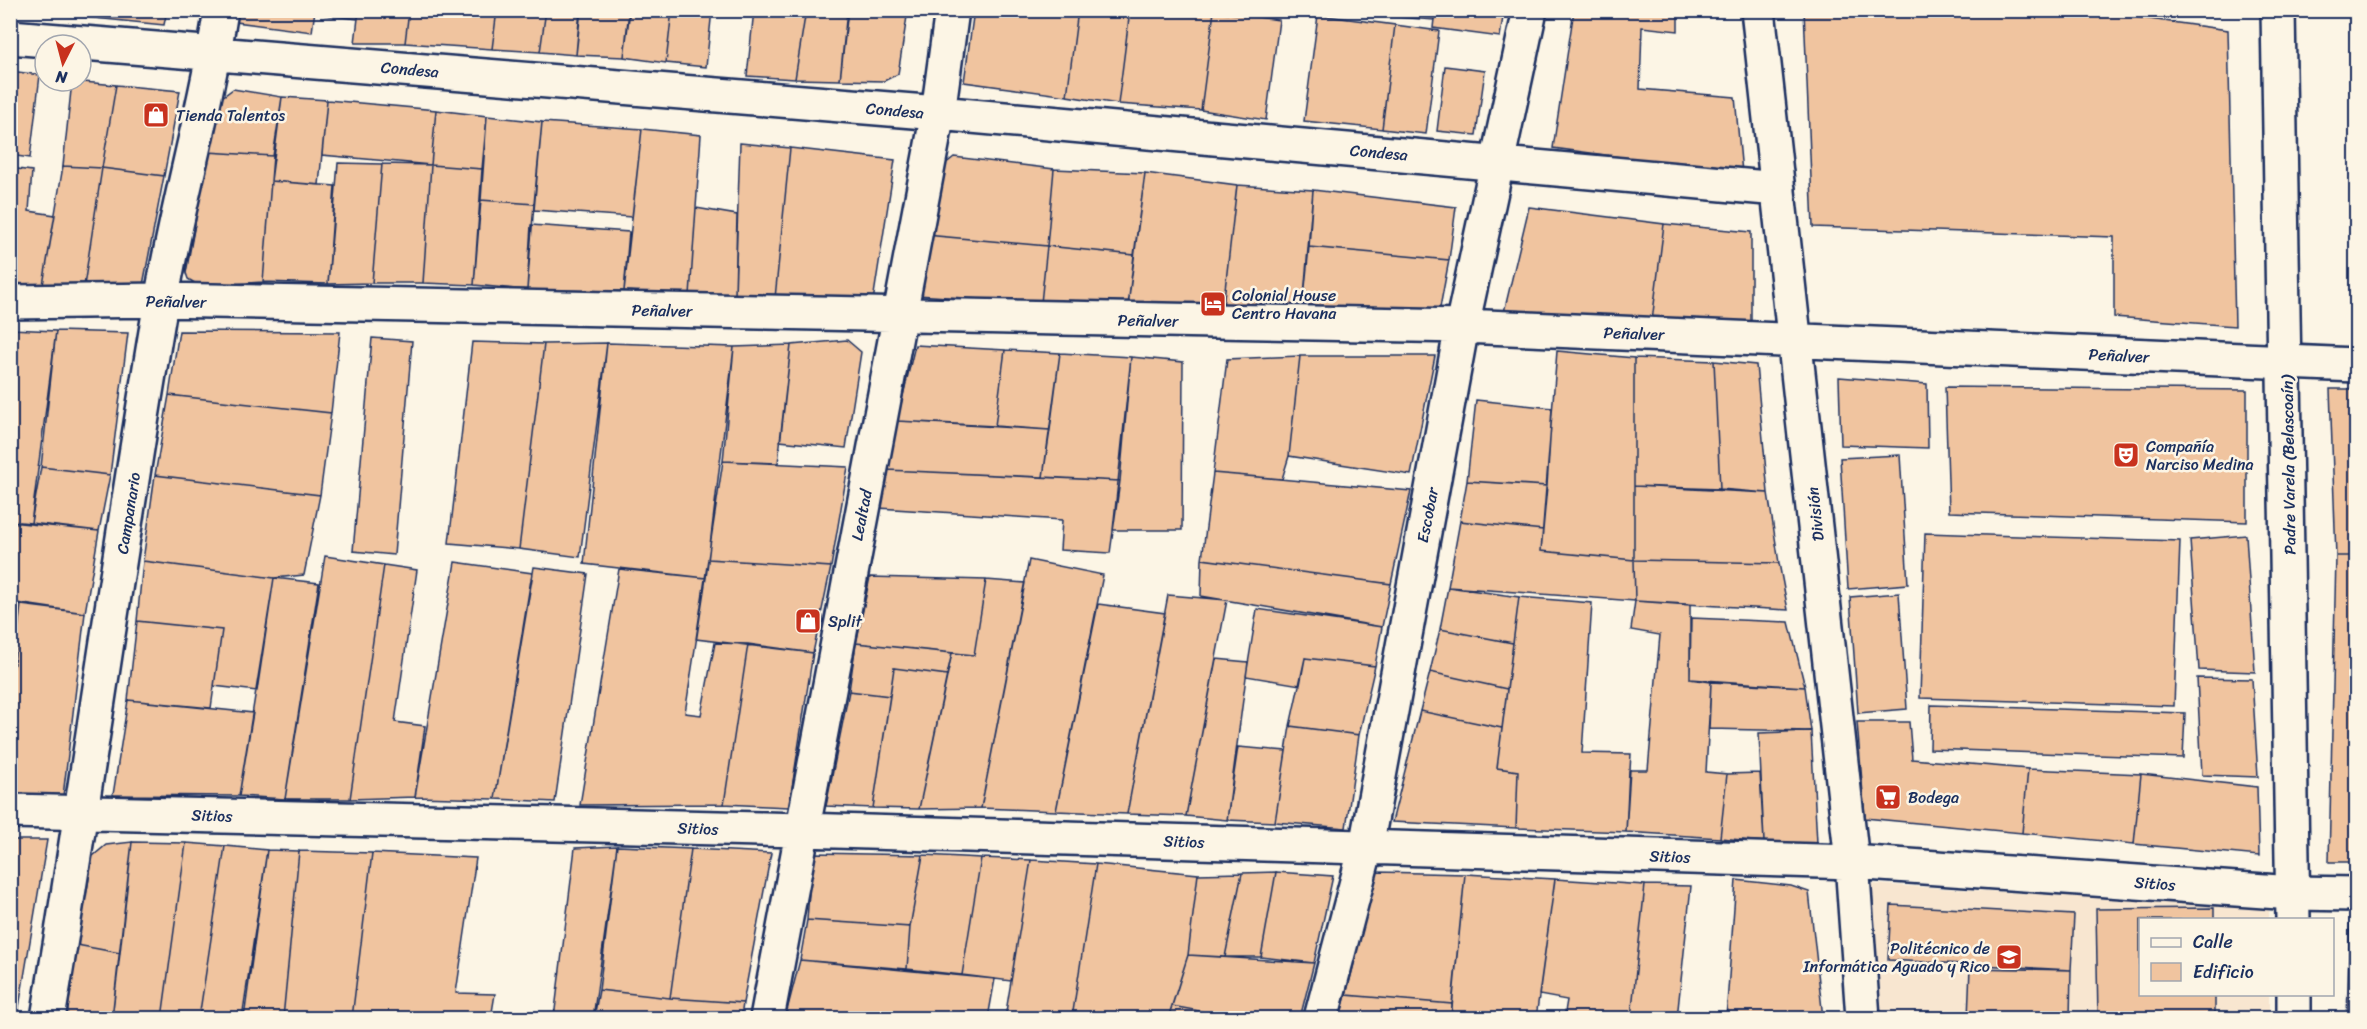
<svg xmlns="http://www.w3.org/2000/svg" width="2367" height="1029" font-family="Sriracha,sans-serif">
<rect width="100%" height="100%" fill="#fcf5e5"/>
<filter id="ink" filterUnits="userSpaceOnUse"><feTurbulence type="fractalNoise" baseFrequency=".0167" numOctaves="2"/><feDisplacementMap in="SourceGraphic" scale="12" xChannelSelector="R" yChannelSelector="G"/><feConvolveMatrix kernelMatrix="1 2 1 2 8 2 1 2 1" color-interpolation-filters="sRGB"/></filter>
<g filter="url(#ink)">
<path fill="#f8e6d0" d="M1871 884 2269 908V919L2140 920V994L2269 995V1018H1882Z"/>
<path fill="#f0c49f" stroke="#1b2f5e" stroke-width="1.5" d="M10 10H55L54 14Z
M55 10H167L164 25 54 14Z
M238 10H315L312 32 236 22Z
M326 10H359L358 19 325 15Z
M359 10H409L405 43H355Z
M409 10H497L492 49 405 43Z
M497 10H546L540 52 492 49Z
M546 10H580L576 55 540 52Z
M581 10H630L624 57 576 55Z
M629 10H672L666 63 624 57Z
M672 10H712L706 67 666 63Z
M754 10H806L795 79 747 76Z
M806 10H847L840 80 795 79Z
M848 10H908L898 74 884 81 840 80Z
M974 10H1078L1067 96 964 82Z
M1078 10H1130L1118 104 1067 96Z
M1130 10 1214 11 1201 110 1118 104Z
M1339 10H1372V15Z
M1372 10H1435L1434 20 1372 15Z
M1435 10H1504L1500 37 1433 28Z
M1574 10H1678V31L1642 27 1640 89 1735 97 1742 173 1553 148Z
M1804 10H2085L2228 30 2235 326 2114 317V237L1813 227Z
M1214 11 1279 20 1266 120 1201 110Z
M1318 15 1395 25 1382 129 1304 121Z
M1395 25 1439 31 1426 134 1382 129Z
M1445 66 1485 71 1476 135 1437 131Z
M10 71 40 75 30 158 10 155Z
M72 81 116 85 102 168 63 166Z
M116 85 180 91 164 176 102 168Z
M233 89 282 97 273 156 208 152 221 98Z
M282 97 327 100 319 185 271 181Z
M327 100 436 110 431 165 322 155Z
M436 110 487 116 482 169 431 165Z
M487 116 542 122 534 204 481 200Z
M542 122 642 129 632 217 534 210Z
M642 129 701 135 690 295 624 291Z
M740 143 790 148 775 298 735 295Z
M790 148 895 160 873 301 775 298Z
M208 152 273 156 263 282 200 286 188 279 186 273Z
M954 157 1054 169 1047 246 926 235 939 169Z
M338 163 382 164 372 283 328 284Z
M382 164 431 165 423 283H372Z
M431 165 482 169 474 285 423 283Z
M63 166 102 168 84 286 43 285Z
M10 168 32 171 29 211 55 215 43 285 10 283Z
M102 168 164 176 143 285 84 286Z
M1054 169 1145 173 1134 255 1047 246Z
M1145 173 1237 185 1223 307 1128 306Z
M271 181 335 186 328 284 263 282Z
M1237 185 1313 190 1303 307H1223Z
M1313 190 1456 207 1449 260 1309 247Z
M481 200 534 204 527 290 474 285Z
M1529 207 1664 224 1652 321 1504 312Z
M696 208 737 215 735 295H690Z
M1664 224 1751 232V325L1652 321Z
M531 225 629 232 624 291 527 290Z
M926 235 1047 246 1041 303 917 295Z
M1047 246 1134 255 1128 306 1041 303Z
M1309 247 1449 260 1439 313 1303 307Z
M10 329 56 331 31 523 10 521Z
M56 331 128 333 110 475 41 467Z
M179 331 340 332 331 413 169 395Z
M372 338 412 341 394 555 353 551Z
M847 340 861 352 846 448 780 441 791 345Z
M472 342 544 344 519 549 449 543Z
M607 343 580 557 519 549 544 344Z
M607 343 734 347 706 578 584 564Z
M791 345 778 463 723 461 734 347Z
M915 345 1005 350 995 426 897 421Z
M1005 350 1060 353 1050 430 995 426Z
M1557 351 1634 358V560L1541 551Z
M1060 353 1131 357 1120 481 1043 477Z
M1300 356 1289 456 1282 479 1213 473 1227 359Z
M1300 356H1435L1411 475 1289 456Z
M1131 357 1183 362 1182 530H1113Z
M1634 358 1714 361 1720 489 1634 486Z
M1714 361 1756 365 1768 493 1720 489Z
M1839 377 1927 384 1928 448 1841 445Z
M1945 387 2247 390V522L1949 512Z
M2330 389H2356V556H2336Z
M169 395 331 413 320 495 155 475Z
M1476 400 1552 408 1547 486 1467 481Z
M897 421 1050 430 1043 477 887 470Z
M1900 455 1908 584 1848 589 1840 458Z
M723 461 848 467 831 567 708 559Z
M41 467 110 475 99 531 31 523Z
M887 470 1120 481 1110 553 1060 550 1062 520 879 508Z
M1213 473 1411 491 1391 584 1202 559Z
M155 475 320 495 304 575 274 578 143 561Z
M1467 481 1547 486 1543 530 1460 521Z
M1634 486 1768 493 1779 563 1634 560Z
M1460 521 1543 530 1541 551 1634 560 1635 601 1448 587Z
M10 522 99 531 85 613 10 602Z
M1925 533 2180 541 2174 706 1920 698Z
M2246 535 2255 672 2199 670 2190 540Z
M325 556 384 565 350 799H285Z
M2336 556H2356V862H2329Z
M708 559 831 567 813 653 696 639Z
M1202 559 1391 584 1382 627 1201 596Z
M1029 560 1103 575 1056 811 981 808Z
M1634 560 1779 563 1788 610 1635 601Z
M143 561 274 578 257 691 214 686 222 630 137 621Z
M455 562 532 573 495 799 415 797Z
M384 565 417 570 395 722 425 726 415 797 350 799Z
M534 567 588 574 555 802 495 799Z
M619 569 706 578 685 713 701 715 715 643 748 644 724 804 580 805Z
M870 577 986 580 974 655 856 643Z
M274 578 319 583 285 799 239 796Z
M986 580 1025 583 981 808 919 809 952 653 974 655Z
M1448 587 1519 597 1513 643 1440 629Z
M1899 593 1907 709 1858 713 1850 597Z
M1168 595 1227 600 1186 816 1127 814Z
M1519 597 1592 603 1582 753 1631 754 1626 832 1516 828 1518 771 1497 768Z
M1635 601 1690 605V679L1711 682 1706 772 1727 774 1720 838 1626 832 1629 770H1648L1660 635 1631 630Z
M10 604 21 605 10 696Z
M1098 604 1165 613 1127 814 1056 811Z
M21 605 85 613 63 796 10 794V696Z
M1257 609 1382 627 1375 666 1305 658 1300 685 1246 676Z
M1691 618 1789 622 1805 687 1690 679Z
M137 621 222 630 211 708 128 700Z
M1440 629 1513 643 1507 689 1430 672Z
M856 643 952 653 947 675 894 668 890 696 849 691Z
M748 644 813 653 789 807 724 804Z
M1305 658 1375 666 1359 735 1290 726Z
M1216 659 1248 662 1227 820 1186 816Z
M894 668 947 675 919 809 873 808Z
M1430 672 1507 689 1502 728 1420 711Z
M2197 678 2252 679 2258 777 2202 775Z
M1711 682 1805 687 1811 731 1709 729Z
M849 691 890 696 873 808 826 806Z
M128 700 253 713 239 796 113 795Z
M1931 705 2185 713 2183 758 1930 749Z
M1420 711 1502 728 1497 768 1518 771 1516 828 1392 822Z
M1857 722H1909L1912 759 2028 769 2022 833 1865 818Z
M1290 726 1359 735 1346 828 1275 822Z
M1811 731 1817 843 1764 842 1759 733Z
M1238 747 1286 751 1275 822 1227 820Z
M2028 769 2141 774 2134 844 2022 833Z
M1760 773 1764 842 1720 838 1727 774Z
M2141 774 2257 787 2259 856 2134 844Z
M10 840H47L19 1007 10 1006Z
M132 842 186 843 162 1018H112Z
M132 842 120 953 77 945 93 856 106 845Z
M186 843 225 846 199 1018H162Z
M225 846 267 850 242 1018H199Z
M617 846 593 1018H554L575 848Z
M617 846 691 849 670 998 599 990Z
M691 849 771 853 743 1003 670 998Z
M267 850 299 851 283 1018H244Z
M299 851 372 853 352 1018H283Z
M372 853 476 858 456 993 495 994 491 1018H352Z
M812 853 923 855 910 927 807 920Z
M923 855 981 858 962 975 907 969 910 927Z
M981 858 1031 860 1011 981 962 975Z
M1031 860 1096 864 1072 1018H1005Z
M1096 864 1198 874 1188 955 1168 1018H1072Z
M1276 872 1333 876 1314 963 1261 957Z
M1276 872 1261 957H1225L1242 873Z
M1377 872 1465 874 1452 1004 1346 995Z
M1242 873 1225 957 1188 955 1198 874Z
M1465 874 1555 879 1536 1018H1451Z
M1555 879 1645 885 1631 1018H1564L1567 1000 1539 995Z
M1736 880 1791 886 1809 892 1823 1018H1726Z
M1645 885 1691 886 1677 1018H1631Z
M1891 905 2074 915 2071 970 1888 960Z
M2214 908V920H2140V994H2215V1018H2098L2096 909Z
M2350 916H2356V1018H2347Z
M807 920 910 927 907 969 800 960Z
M77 945 120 953 112 1018 67 1015Z
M1188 955 1314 963 1300 1018H1237L1172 1006Z
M800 960 995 979 988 1018H785Z
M1970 968 2071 970 2070 1018H1968Z
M599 990 670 998 743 1003 741 1018H594Z
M1346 995 1452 1004 1451 1018H1340Z
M10 1006 19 1007 17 1018H10Z
M1172 1006 1237 1018H1168Z
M67 1015 103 1018H66Z"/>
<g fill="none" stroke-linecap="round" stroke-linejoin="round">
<defs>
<path id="minor" d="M1758 10 1852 862 1863 1018
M10 37 938 113 1778 189
M10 302 161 300 1462 326 2356 365
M10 811 802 830 1852 862 2293 893 2356 894
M48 1018C88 780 120 541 161 302 177 205 206 109 221 10
M767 1018 938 113 952 10
M1321 1018 1366 847 1462 326 1530 10"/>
<path id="secondary" d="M2278 10 2293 920
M2294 994V1018"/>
</defs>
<use href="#minor" stroke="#1b2f5e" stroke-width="38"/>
<use href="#secondary" stroke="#1b2f5e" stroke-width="38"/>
<use href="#minor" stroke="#fcf5e5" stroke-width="33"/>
<use href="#secondary" stroke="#fcf5e5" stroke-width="33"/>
</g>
</g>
<defs>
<symbol id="shop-square" viewBox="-11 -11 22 22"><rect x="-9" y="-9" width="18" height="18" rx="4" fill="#c8321e" stroke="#fcf5e5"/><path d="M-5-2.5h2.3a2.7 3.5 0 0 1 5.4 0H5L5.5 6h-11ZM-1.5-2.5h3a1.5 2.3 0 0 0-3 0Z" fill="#fff"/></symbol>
<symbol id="hotel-square" viewBox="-11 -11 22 22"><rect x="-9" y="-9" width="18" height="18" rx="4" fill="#c8321e" stroke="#fcf5e5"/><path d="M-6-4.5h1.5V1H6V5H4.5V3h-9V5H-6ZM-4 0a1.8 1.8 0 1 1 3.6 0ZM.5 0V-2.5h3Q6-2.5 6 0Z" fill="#fff"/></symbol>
<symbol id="theatre-square" viewBox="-11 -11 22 22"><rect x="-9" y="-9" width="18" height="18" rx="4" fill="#c8321e" stroke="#fcf5e5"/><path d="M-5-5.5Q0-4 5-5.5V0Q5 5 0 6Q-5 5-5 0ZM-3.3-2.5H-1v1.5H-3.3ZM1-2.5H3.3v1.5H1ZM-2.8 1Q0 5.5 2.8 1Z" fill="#fff"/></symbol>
<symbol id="supermarket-square" viewBox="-11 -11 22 22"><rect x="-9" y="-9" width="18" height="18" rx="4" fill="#c8321e" stroke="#fcf5e5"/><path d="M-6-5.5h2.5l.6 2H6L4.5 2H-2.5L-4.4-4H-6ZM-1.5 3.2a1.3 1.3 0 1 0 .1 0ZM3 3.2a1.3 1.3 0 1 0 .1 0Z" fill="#fff"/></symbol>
<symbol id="school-square" viewBox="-11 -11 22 22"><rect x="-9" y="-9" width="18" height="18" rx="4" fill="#c8321e" stroke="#fcf5e5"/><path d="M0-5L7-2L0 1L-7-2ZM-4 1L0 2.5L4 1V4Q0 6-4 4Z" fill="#fff"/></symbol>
</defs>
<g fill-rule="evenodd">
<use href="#shop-square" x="141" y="100" width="30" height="30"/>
<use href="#hotel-square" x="1198" y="289" width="30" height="30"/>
<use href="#theatre-square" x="2111" y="440" width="30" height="30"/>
<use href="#shop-square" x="793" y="606" width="30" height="30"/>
<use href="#supermarket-square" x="1873" y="782" width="30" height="30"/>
<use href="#school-square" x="1994" y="942" width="30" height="30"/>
</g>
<g text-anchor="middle" stroke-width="5" stroke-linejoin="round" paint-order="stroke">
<g font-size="16" fill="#1b2f5e" stroke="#fcf5e5">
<text transform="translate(410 69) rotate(5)" y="6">Condesa</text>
<text transform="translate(895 110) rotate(5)" y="6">Condesa</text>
<text transform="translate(1379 152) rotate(5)" y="6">Condesa</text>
<text transform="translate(176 301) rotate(1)" y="6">Peñalver</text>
<text transform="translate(662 310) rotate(1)" y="6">Peñalver</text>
<text transform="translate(1148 320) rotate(1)" y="6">Peñalver</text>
<text transform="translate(1634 333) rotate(2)" y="6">Peñalver</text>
<text transform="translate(2119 355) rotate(3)" y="6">Peñalver</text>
<text transform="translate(2288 465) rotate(-91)" y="6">Padre Varela (Belascoaín)</text>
<text transform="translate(128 513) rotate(-81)" y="6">Campanario</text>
<text transform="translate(1815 514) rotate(-96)" y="6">División</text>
<text transform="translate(861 515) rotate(-79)" y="6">Lealtad</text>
<text transform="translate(1427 515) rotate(-79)" y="6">Escobar</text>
<text transform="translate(212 815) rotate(2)" y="6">Sitios</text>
<text transform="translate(698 828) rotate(2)" y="6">Sitios</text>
<text transform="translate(1184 841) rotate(2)" y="6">Sitios</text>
<text transform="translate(1670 856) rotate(2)" y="6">Sitios</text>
<text transform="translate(2155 883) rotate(4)" y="6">Sitios</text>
</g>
<g font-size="16" fill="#1b2f5e" stroke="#fcf5e5" text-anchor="start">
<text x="176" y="121">Tienda Talentos</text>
<text x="1232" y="301">Colonial House<tspan x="1232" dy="18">Centro Havana</tspan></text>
<text x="2146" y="452">Compañía<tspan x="2146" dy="18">Narciso Medina</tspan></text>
<text x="828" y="627">Split</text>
<text x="1908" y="803">Bodega</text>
<text x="1990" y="954" text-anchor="end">Politécnico de<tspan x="1990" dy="18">Informática Aguado y Rico</tspan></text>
</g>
</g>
<rect width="2367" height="1029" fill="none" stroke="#fcf5e5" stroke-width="36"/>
<rect x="18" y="18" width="2331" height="993" fill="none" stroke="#1b2f5e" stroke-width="2" filter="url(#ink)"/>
<rect x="2139" y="918" width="195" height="78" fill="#fcf5e5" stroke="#a2a6af" stroke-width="1.5"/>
<rect x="2151" y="938" width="30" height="9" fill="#fcf5e5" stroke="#a2a6af" stroke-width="1.5"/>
<text x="2193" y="948" font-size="18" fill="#1b2f5e">Calle</text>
<rect x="2151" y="963" width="30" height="18" fill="#f0c49f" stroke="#a2a6af" stroke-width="1.5"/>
<text x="2193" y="978" font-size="18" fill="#1b2f5e">Edificio</text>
<g transform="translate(63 63) rotate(186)"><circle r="28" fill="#fcf5e5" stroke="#a2a6af" stroke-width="1.5"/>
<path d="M0-4.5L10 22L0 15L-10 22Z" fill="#c8321e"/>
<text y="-9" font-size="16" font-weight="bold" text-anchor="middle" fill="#1b2f5e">N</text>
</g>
</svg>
